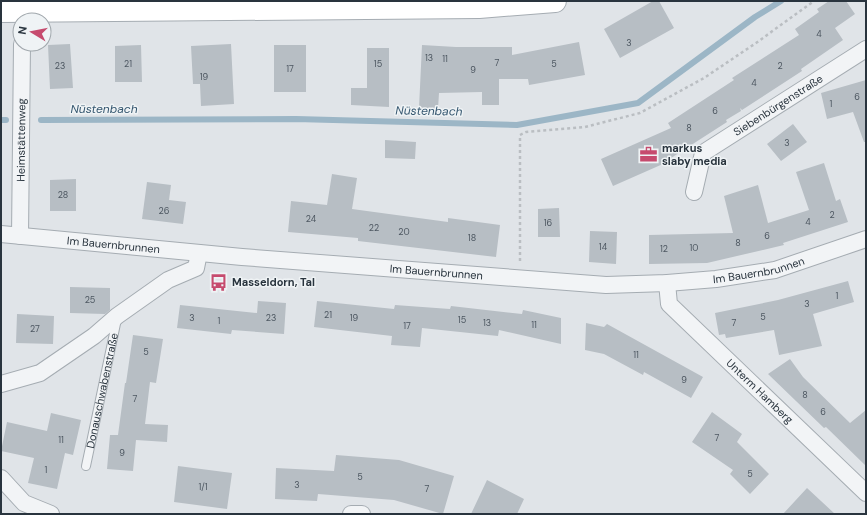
<svg xmlns="http://www.w3.org/2000/svg" width="867" height="515" font-family="'DM Sans',sans-serif">
<rect width="100%" height="100%" fill="#e0e4e8"/>
<g fill="none" stroke-linecap="round" stroke-linejoin="round">
<path stroke="#9cb6c6" stroke-width="6" d="M1 120H6
M41 120 296 119 517 125 638 103 755 17 781 1"/>
</g>
<path fill="#b7bec4" d="M653 1H659L674 28 620 58 604 29Z
M829 1H846L855 14 835 28 843 40 801 69 802 71 742 110 740 108 741 111 726 120 727 122 671 158 672 160 613 186 601 159 671 128 668 123 734 80 732 78 799 35 795 29 819 12 817 9Z
M579 42 585 75 529 85 528 79H499V105H482V92L439 93 438 109 419 108 422 45 456 47H512V55Z
M70 44 73 88 50 89 48 45Z
M231 44 234 104 201 106 200 84H193L191 46Z
M141 45 142 82H115V46Z
M274 45H306V92H274Z
M367 48H389V107L351 105V88H367Z
M866 80V142H864L853 112 827 119 821 93Z
M793 124 807 142 781 161 767 144Z
M385 140 416 142 415 159 385 158Z
M824 163 836 201 840 199 848 222 783 243 784 245 707 263 649 264V235L733 233 724 196 758 185 768 223 809 210 796 172Z
M332 174 357 178 352 209 448 222V218L500 225 496 257 358 241V238L288 232 291 201 327 205Z
M76 179V211H50V180Z
M147 182 171 185 169 200 186 202 183 224 142 219Z
M559 208 560 237H538V209Z
M590 231 617 232 616 264 589 262Z
M848 281 854 302 813 314 822 346 779 355 774 330 726 338 725 334 719 335 715 313 778 300Z
M70 287 110 288V310L105 314 70 313Z
M258 301 286 303 284 334 232 330 231 334 177 328 180 305 257 313Z
M317 301 394 309 395 305 450 309 451 306 522 314 523 310 561 318V344L499 330 498 336 422 328 420 347 391 345 392 336 314 327Z
M17 314 54 316 53 344 16 343Z
M586 323 604 327 607 324 703 377 691 398 644 372 643 375 604 354 585 350Z
M133 335 163 339 156 383 150 382 145 424 168 425 167 442 136 440 133 471 107 469 110 435H118L125 383H126Z
M790 359 803 377 850 423 866 410V466L826 427 824 428 768 374Z
M712 412 742 434 737 442 769 474 750 494 730 474 733 470 692 442Z
M51 413 81 420 73 455 65 453 57 489 28 483 34 458 1 451 7 422 47 431Z
M336 455 399 460 454 476 443 514 394 500 318 494 317 501 275 499 276 468 334 471Z
M178 466 232 473 227 509 174 502Z
M487 480 524 499 517 514H471Z
M807 488 835 514H783Z"/>
<g fill="none" stroke-linecap="round" stroke-linejoin="round">
<defs>
<g id="service">
<path id="s1" d="M86 466 117 319"/>
</g>
<g id="minor">
<path id="s2" d="M694 192 703 153 866 49"/>
<path id="s3" d="M1 234 242 257 606 285 667 283 716 279 775 270 866 239"/>
<path id="s4" d="M20 236 22 44"/>
<path id="s5" d="M667 283 669 304 866 493"/>
<path d="M1 384 40 373 94 336 117 316 168 280 196 268 199 253"/>
<path d="M1 478 24 503 51 514"/>
<path d="M351 514H362"/>
</g>
<path id="secondary" d="M1 11 479 7 555 1"/>
</defs>
<use href="#service" stroke="#a5acb2" stroke-width="10"/>
<use href="#minor" stroke="#a5acb2" stroke-width="18"/>
<use href="#secondary" stroke="#a5acb2" stroke-width="24"/>
<path stroke="#babec2" stroke-width="2.5" stroke-dasharray="3 3" stroke-linecap="butt" d="M520 261V135L526 132 585 127 640 113 704 78 756 43 814 1"/>
<use href="#service" stroke="#f2f4f6" stroke-width="8"/>
<use href="#minor" stroke="#f2f4f6" stroke-width="16"/>
<use href="#secondary" stroke="#fff" stroke-width="22"/>
</g>
<defs>
<symbol id="office-bare" viewBox="-9 -9 18 18"><path d="M-6-3h4V-5.5h4V-3h4V5H-6ZM-1-4.5V-3h2v-1.5ZM-6 0V1H6V0Z" fill="#c64b6e" stroke="#eff3f5" stroke-width="2.5" paint-order="stroke"/></symbol>
<symbol id="bus-bare" viewBox="-9 -9 18 18"><path d="M-5-6H5V4H4V6H2V4H-2V6H-4V4H-5ZM-3.5-4V0h7V-4ZM-3.5 1.2v1.5H-2V1.2ZM2 1.2v1.5H3.5V1.2Z" fill="#c64b6e" stroke="#eff3f5" stroke-width="2.5" paint-order="stroke"/></symbol>
</defs>
<g fill-rule="evenodd">
<use href="#office-bare" x="636" y="142" width="25" height="25"/>
<use href="#bus-bare" x="206" y="270" width="25" height="25"/>
</g>
<g text-anchor="middle" stroke-width="3" stroke-linejoin="round" paint-order="stroke">
<g font-size="9" fill="#4c5660">
<text x="819" y="37">4</text>
<text x="629" y="46">3</text>
<text x="429" y="61">13</text>
<text x="445" y="62">11</text>
<text x="497" y="66">7</text>
<text x="128" y="67">21</text>
<text x="378" y="67">15</text>
<text x="554" y="67">5</text>
<text x="60" y="69">23</text>
<text x="780" y="69">2</text>
<text x="290" y="72">17</text>
<text x="473" y="73">9</text>
<text x="204" y="80">19</text>
<text x="754" y="86">4</text>
<text x="857" y="100">6</text>
<text x="831" y="107">1</text>
<text x="715" y="114">6</text>
<text x="689" y="131">8</text>
<text x="787" y="146">3</text>
<text x="63" y="198">28</text>
<text x="164" y="214">26</text>
<text x="832" y="218">2</text>
<text x="311" y="222">24</text>
<text x="808" y="225">4</text>
<text x="548" y="226">16</text>
<text x="374" y="231">22</text>
<text x="404" y="235">20</text>
<text x="767" y="239">6</text>
<text x="472" y="241">18</text>
<text x="738" y="246">8</text>
<text x="603" y="250">14</text>
<text x="694" y="251">10</text>
<text x="664" y="252">12</text>
<text x="837" y="299">1</text>
<text x="90" y="303">25</text>
<text x="807" y="307">3</text>
<text x="328" y="318">21</text>
<text x="763" y="320">5</text>
<text x="192" y="321">3</text>
<text x="271" y="321">23</text>
<text x="354" y="321">19</text>
<text x="462" y="323">15</text>
<text x="219" y="324">1</text>
<text x="487" y="326">13</text>
<text x="734" y="326">7</text>
<text x="534" y="328">11</text>
<text x="407" y="329">17</text>
<text x="35" y="332">27</text>
<text x="146" y="355">5</text>
<text x="636" y="358">11</text>
<text x="684" y="383">9</text>
<text x="805" y="398">8</text>
<text x="135" y="402">7</text>
<text x="823" y="415">6</text>
<text x="717" y="441">7</text>
<text x="61" y="443">11</text>
<text x="122" y="456">9</text>
<text x="46" y="473">1</text>
<text x="750" y="477">5</text>
<text x="360" y="480">5</text>
<text x="297" y="488">3</text>
<text x="203" y="490">1/1</text>
<text x="427" y="492">7</text>
</g>
<g font-size="11" fill="#29343e" stroke="#eff3f5">
<text dy="4" stroke="none"><textPath href="#s2" startOffset="129">Siebenbürgenstraße</textPath></text>
<text dy="4" stroke="none"><textPath href="#s4" startOffset="96">Heimstättenweg</textPath></text>
<text dy="4" stroke="none"><textPath href="#s3" startOffset="113">Im Bauernbrunnen</textPath></text>
<text dy="4" stroke="none"><textPath href="#s3" startOffset="761">Im Bauernbrunnen</textPath></text>
<text dy="4" stroke="none"><textPath href="#s3" startOffset="437">Im Bauernbrunnen</textPath></text>
<text dy="4" stroke="none"><textPath href="#s1" startOffset="77">Donauschwabenstraße</textPath></text>
<text dy="4" stroke="none"><textPath href="#s5" startOffset="147">Unterm Hamberg</textPath></text>
</g>
<g font-size="11" font-weight="bold" fill="#29343e" stroke="#eff3f5" text-anchor="start">
<text x="662" y="152">markus<tspan x="662" dy="13">slaby media</tspan></text>
<text x="232" y="286">Masseldorn, Tal</text>
</g>
<g font-size="12" font-style="italic" fill="#365770" stroke="#eff3f5">
<text x="104" y="113">Nüstenbach</text>
<text transform="translate(429 111) rotate(1)" y="4">Nüstenbach</text>
</g>
</g>
<rect width="867" height="515" fill="none" stroke="#29343e" stroke-width="4"/>
<g transform="translate(32 32) rotate(280)"><circle r="19" fill="#eff3f5" stroke="#a0a7ac"/>
<path d="M0-3L7 15L0 10L-7 15Z" fill="#c64b6e"/>
<text y="-6" font-size="11" font-weight="bold" text-anchor="middle" fill="#29343e">N</text>
</g>
</svg>
